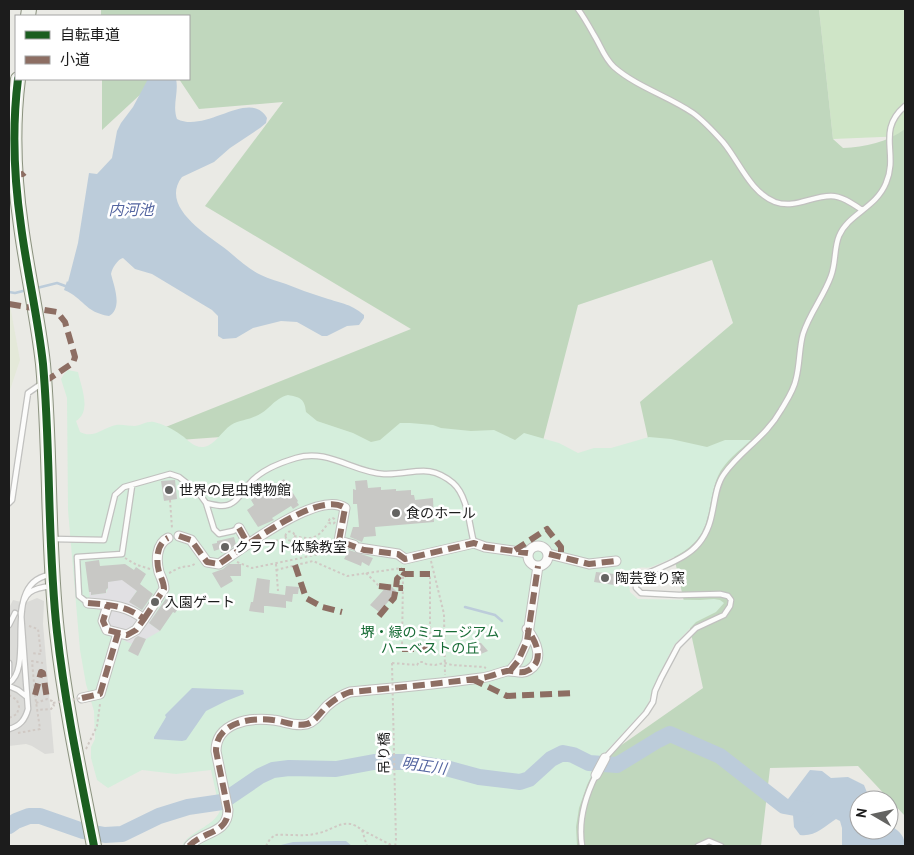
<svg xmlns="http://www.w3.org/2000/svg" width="914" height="855" font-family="'PT Sans','Noto Sans JP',sans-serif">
<rect width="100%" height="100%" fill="#eaeae5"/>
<path fill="#e4e9d9" d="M9 300 20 360 9 393Z"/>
<path fill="#cfe5c7" d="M819 9H905V136L833 139Z"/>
<path fill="#c0d7bd" d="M101 9H819L833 139 843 148C865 147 888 142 905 129V816L858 766 770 768 761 846H477L703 688 640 402 733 323 712 260 578 305 538 460 276 433 123 444 411 329 205 206 283 102 199 109 179 79H189V16H101Z
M102 79H157L102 130Z"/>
<path fill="#d5eedc" d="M68 370 78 372C81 387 92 411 76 421L80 432C94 439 102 428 116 425 122 424 129 426 135 426 142 425 147 421 154 422 163 424 173 429 181 435 189 440 193 448 204 447 215 445 222 431 231 425 239 420 248 420 256 416 269 411 273 399 288 395 300 397 305 399 306 412L317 421 353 433 371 442 380 440 400 423H410L433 425 441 428 471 431 494 430 515 440 524 433 559 443 578 453 594 448H611L649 437 671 439 707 447 725 440H751C740 450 724 462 718 476 708 498 712 526 694 543 682 555 666 561 651 567 645 569 639 565 633 571 627 577 629 585 630 592L638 599 700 600 714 599 720 600 724 603 716 612 696 622 674 645 655 683 647 707 600 758 587 785 579 808 576 827 577 846H182C190 830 212 828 220 811L211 770 176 774 142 770 108 788 97 780 91 758V747L95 739 94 711 86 684 80 650 68 510 67 398 61 379 64 374Z"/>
<path fill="#dbdbd8" d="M37 598 44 601 43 624 54 753 45 754 32 746 26 744 9 746V608L13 600 25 603Z"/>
<path fill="#e1e0e3" d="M123 579 137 590 130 602 142 611 148 603 157 610 149 623 160 631 146 639 136 637 132 644 101 630 99 621 102 615 100 610 87 605 90 599 89 592H91V595L106 593 108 588 107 582Z"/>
<path fill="#bcccda" d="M148 79H176C179 92 172 106 177 119 206 134 250 88 267 118L266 123 260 128 230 148 214 162 182 177C159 207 208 235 227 250 238 259 248 269 261 275 269 279 278 281 286 284 298 289 310 293 322 297 339 303 350 303 364 315V318L359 325 347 326 327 336H322L297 322 281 321 253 328 236 338 223 339 218 336V316L212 310 152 274 135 269 123 258C118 259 112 268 111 274 114 286 123 308 109 316 84 312 84 298 64 290L67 281 68 282 78 243 89 173 97 174 112 158 117 131 121 123 133 107Z
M192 688 243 690 244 694 226 701 206 711 186 740 182 741 154 739V737L166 717 165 715Z
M810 770 822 771 831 778 848 777 864 785 870 800H859V830H869V832L874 834 881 830H889V828L893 827C900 832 905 837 905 846H842V828L840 821 836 819C824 827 815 837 800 835L794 827 793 815 782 807Z
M336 841H346L352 846H277L293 842Z"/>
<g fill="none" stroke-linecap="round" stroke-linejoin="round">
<path stroke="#bcccda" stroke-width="2.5" d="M37 288 57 283 68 287
M9 292 15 293 27 290
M465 607 495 615 502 621"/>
<path stroke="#bcccda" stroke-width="16" d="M9 826 16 821 29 816H40L83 831 105 835 122 834 159 816 188 807 222 802 260 776 273 770 289 768 336 769 374 762H408L446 768 479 777 520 782 529 779 551 759 563 753 573 755 589 763 617 765 658 740 670 734 720 756 784 806 806 810"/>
</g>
<path fill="#c8c8c5" d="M284 479 298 501 297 502 299 505 293 509 291 506 272 518 274 520 258 527 247 510 254 505 251 500 272 484 273 486Z
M175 480 177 499 164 501 161 481Z
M367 480 368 488 381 487V490L396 489V491L411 490V495H414L415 500 433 498 434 522 375 527 376 536 364 537 362 542 350 537 353 527H359L357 504H353V489L356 490 355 481Z
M234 537 236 545 225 552 221 553 220 549 214 551 212 544 217 543V541Z
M349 550 373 558 369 566 362 562 361 566 344 559Z
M99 560 100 566 125 564 134 570 136 567 146 574 140 584 153 594 142 610 129 602 137 591 122 580 108 582V588L106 590V593L91 595V592H89L85 562Z
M229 564H241V576H230L233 581 221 588 212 573 223 569Z
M596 572 615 574 614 585 594 582Z
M257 578 270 580 269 593 285 595 286 586 299 587 298 594H293L292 602 286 601V608L267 606H264V613L249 611 251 602H253Z
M389 584 397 592 379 612 370 605Z
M167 597 180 606 175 613 173 612 160 631 149 623Z
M138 636 146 639 138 656 128 651 135 638Z
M469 641 481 643 488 651 476 656 473 655 465 644Z"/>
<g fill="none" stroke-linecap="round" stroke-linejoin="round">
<defs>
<path id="lane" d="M578 9C584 17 589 26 594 35 601 46 604 58 614 67 637 87 668 96 693 113 704 121 714 132 723 142 739 161 750 192 775 202 795 209 811 196 831 196 842 196 853 204 862 210
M9 503 12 500 28 393 41 384
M206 503C214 505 225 508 232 503 239 499 244 489 250 483 261 470 279 463 296 458 328 448 354 473 384 474 413 475 428 462 453 483 468 496 469 525 474 543
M54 539 104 540 115 495 124 487 170 474 179 477 198 492 206 503 214 529 219 534 233 531 239 528
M88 603 79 596 77 557 122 554 132 486
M9 625 15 613
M9 663V676
M9 683C36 666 0 584 49 575
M9 686 18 690 27 697
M9 729C20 726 25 720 28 709L21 613C23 592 32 588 52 586
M605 758 646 713 653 702 655 691 661 678 678 646 696 628 724 615 730 606 731 600 728 596 720 594 679 595 641 593 636 588V581L639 577C673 561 704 556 712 514 715 501 716 485 724 474 741 450 766 437 781 410 787 400 794 390 796 379 800 364 799 348 803 334 809 314 824 296 831 276 836 263 834 248 839 236 848 214 876 208 886 183 899 153 876 131 905 106
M582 846C578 821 585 797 596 775
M698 846 709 841 721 846"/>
<path id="street" d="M239 528 248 544
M179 536 191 540 207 562 219 564C242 549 319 489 345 508L339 541 354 545
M528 556a10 10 0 1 1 20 0a10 10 0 1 1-20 0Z
M359 548 398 554 405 559 474 543 485 547 528 553
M549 554 589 564 616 561
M88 603C110 605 126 605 144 619L136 630 127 635 107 630 103 621 108 605
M144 619 164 589C164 582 161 578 159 572 156 561 156 544 168 538
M510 671 518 661 527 641 538 566
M82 698 100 694 118 633
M596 775 605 758
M189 846C203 831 228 834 228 810L216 751C216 723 249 717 273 720 284 721 295 727 307 724 315 722 321 712 327 706 334 700 341 695 350 692 394 688 437 684 481 678 490 677 498 673 507 671 515 670 521 675 529 670 545 660 536 641 527 629"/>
<path id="secondary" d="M28 16 29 9
M18 79C12 127 14 178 21 226 27 272 38 318 43 364 51 453 47 543 57 632 65 704 80 775 94 846"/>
</defs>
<use href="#lane" stroke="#c1c1bf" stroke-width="7"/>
<use href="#street" stroke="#c1c1bf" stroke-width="11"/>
<use href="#secondary" stroke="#8b927f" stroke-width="16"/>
<path stroke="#d0c9c4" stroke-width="2" stroke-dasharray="2.5 2.5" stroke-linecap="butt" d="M170 500 172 528
M329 521a3 3 0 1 1 6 0a3 3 0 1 1-6 0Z
M285.5 536a4.5 4.5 0 1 1 9 0a4.5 4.5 0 1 1-9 0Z
M294 536C312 540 318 539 328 523
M261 545 286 538
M125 558 137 565 150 569
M431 561 444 614 445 675
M237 562 252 568 320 554 333 548
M276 564 278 591
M276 570 313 561 347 576 402 568
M169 573C172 572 174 570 177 569 184 565 190 568 196 563
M366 573 379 586
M29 626 38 629 41 654 31 653
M402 649 403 576
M430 649V574
M392 663 417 665 419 662H423L426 664 435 665 445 663 452 665 484 667 486 668
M9 695 17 700 19 707 17 714 9 718
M36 703 47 699 52 701 54 706 51 709 37 710
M18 733 40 729 35 695 32 661 43 663
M86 749 97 726 100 704
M362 830 393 846
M266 846 270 839 275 835C289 834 306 837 319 833 336 829 345 816 362 830L367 846
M395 846 396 842"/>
<use href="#lane" stroke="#fcfcfb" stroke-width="4.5"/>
<use href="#street" stroke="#fcfcfb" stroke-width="9"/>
<use href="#secondary" stroke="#eff1ea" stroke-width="14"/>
<path stroke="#d0c9c4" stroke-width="2" stroke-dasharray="2.5 2.5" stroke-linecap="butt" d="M392 663 396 842
M53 703 82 698"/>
<path stroke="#8d6e63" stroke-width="6" stroke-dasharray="12 6" stroke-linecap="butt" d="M13 175 23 174 28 169
M9 304 57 312 65 322 75 357 73 363 44 382
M239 528 248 544
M179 536 191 540 207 562 219 564C242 549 319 489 345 508L339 541 364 550 398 554 405 559 474 543 485 547 528 553
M515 550 547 529 561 547V558
M549 554 589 564 616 561
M295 565 306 598 322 607 342 612
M403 576 404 574H430
M379 586 396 588 397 579 402 573V568
M88 603C110 605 126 605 144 619L136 630 127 635 107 630 103 621 108 605
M379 616 394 598 396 588H403
M144 619 164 589C164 582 161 578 159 572 156 561 156 544 168 538
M402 649H430
M510 671 518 661 527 641 538 566
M472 679 507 696 574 693
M35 695 41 672 43 673 47 699
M82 698 100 694 118 633
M189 846C203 831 228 834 228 810L216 751C216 723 249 717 273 720 284 721 295 727 307 724 315 722 321 712 327 706 334 700 341 695 350 692 394 688 437 684 481 678 490 677 498 673 507 671 515 670 521 675 529 670 545 660 536 641 527 629"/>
<defs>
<path id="cycleway" d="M18 79C12 127 14 178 21 226 27 272 38 318 43 364 51 453 47 543 57 632 65 704 80 775 94 846"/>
</defs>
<use href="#cycleway" stroke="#fff" stroke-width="11"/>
<use href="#cycleway" stroke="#1b5e20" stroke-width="8"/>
</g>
<g fill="#646462" stroke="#fff" stroke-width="2">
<circle cx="169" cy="490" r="5"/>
<circle cx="396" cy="513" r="5"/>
<circle cx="225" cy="547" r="5"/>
<circle cx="605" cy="578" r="5"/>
<circle cx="155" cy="602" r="5"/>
</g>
<g text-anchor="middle" stroke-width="5" stroke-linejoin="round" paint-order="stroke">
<g font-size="14" fill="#1c1c1c" stroke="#fff" text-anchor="start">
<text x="179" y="495">世界の昆虫博物館</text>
<text x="406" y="518">食のホール</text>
<text x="235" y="552">クラフト体験教室</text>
<text x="615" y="583">陶芸登り窯</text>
<text x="165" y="607">入園ゲート</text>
</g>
<g font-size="14" fill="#186c36" stroke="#fff">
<text x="430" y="637">堺・緑のミュージアム<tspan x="430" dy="16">ハーベストの丘</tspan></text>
</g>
<g font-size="14" fill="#1c1c1c" stroke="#fff">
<text transform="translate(384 753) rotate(-91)" y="5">吊り橋</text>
</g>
<g font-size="15" font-style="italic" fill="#5465a0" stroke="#fff">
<text x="131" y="215">内河池</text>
<text transform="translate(424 766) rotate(8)" y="5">明正川</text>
</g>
</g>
<rect width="914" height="855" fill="none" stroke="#1c1c1c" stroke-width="20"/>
<rect x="15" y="15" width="175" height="65" fill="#ffffff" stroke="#a4a4a4"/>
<rect x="25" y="31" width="25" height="8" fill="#1b5e20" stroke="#a4a4a4"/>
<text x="60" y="40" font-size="15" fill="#1c1c1c">自転車道</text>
<rect x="25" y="56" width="25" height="8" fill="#8d6e63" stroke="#a4a4a4"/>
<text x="60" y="65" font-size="15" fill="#1c1c1c">小道</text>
<g transform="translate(874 815) rotate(279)"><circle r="24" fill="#ffffff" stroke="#a4a4a4"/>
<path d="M0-4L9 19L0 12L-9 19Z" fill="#646462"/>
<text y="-8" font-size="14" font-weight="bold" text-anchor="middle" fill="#1c1c1c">N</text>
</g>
</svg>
